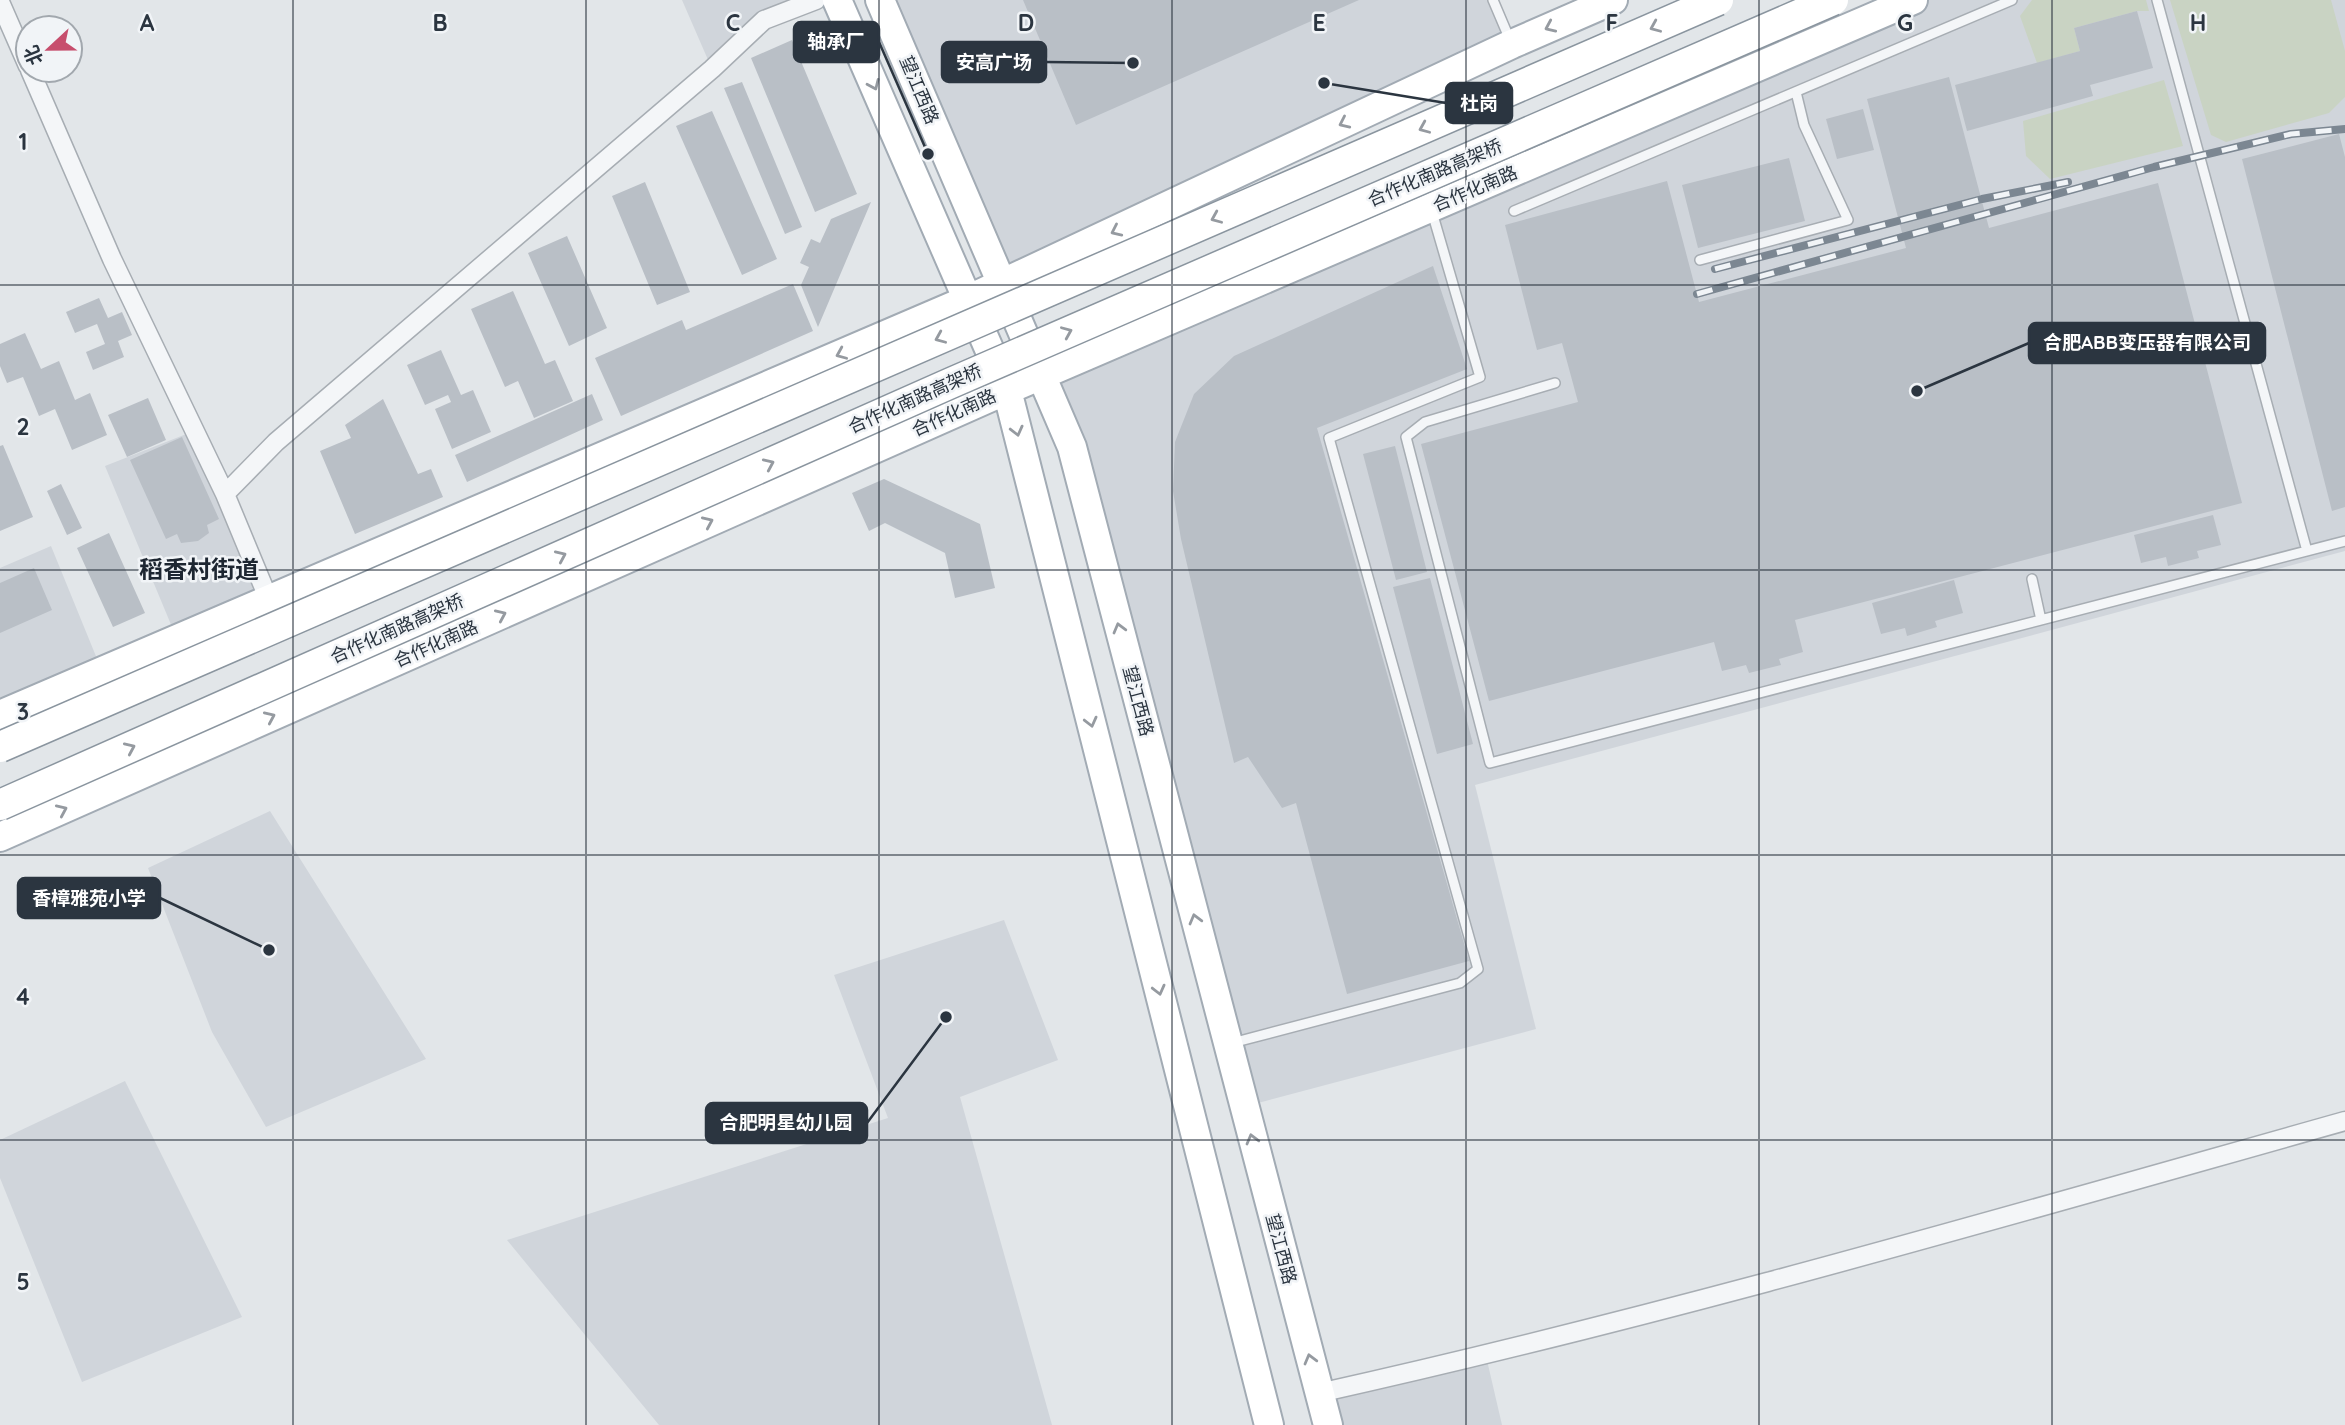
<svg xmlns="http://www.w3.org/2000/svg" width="2345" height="1425" font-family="Quicksand,'Noto Sans SC',sans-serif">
<rect width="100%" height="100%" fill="#e2e6e9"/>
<path fill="#d0d5db" d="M682 0H816L764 20 712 69Z
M880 0H1493L1512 44 1003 285Z
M1913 0H2345V551L1475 785 1536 1029 1243 1107 1041 375Z
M194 431 269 600 177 639 105 466Z
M51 546 102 671 0 715V568Z
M270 811 426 1059 266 1127 212 1032 148 868Z
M1004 920 1058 1060 960 1097 1052 1425H659L507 1240 888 1118 834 975Z
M125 1081 242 1317 82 1382 0 1178V1140Z
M1486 1356 1502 1425H1328L1319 1393Z"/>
<path fill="#c9d3c3" d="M2032 0H2146L2149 11H2137L2074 28 2080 51 2037 63 2020 16Z
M2170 0H2331L2345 51V97L2329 113 2226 142 2211 135Z
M2164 80 2183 146 2050 179 2026 156 2023 121Z"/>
<path fill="#b9bfc6" d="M1023 0H1359L1076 125Z
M2137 11 2153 68 2090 85 2093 96 1967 131 1955 85 2080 51 2074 28Z
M792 40 857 194 815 212 751 58Z
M1949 77 1989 228 2158 183 2242 503 1795 620 1803 652 1779 659 1781 665 1749 673 1746 665 1722 671 1714 642 1489 701 1421 444 1578 402 1562 343 1537 350 1505 225 1667 181 1699 302 1906 248 1867 99Z
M742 82 802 227 785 234 724 88Z
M1863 109 1874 150 1837 159 1826 119Z
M712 111 777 259 742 275 676 126Z
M2339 134 2345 157V507L2332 511 2242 159Z
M1789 158 1805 221 1698 248 1682 185Z
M645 182 690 292 657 305 612 196Z
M871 202 818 327 801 285 809 267 800 263 811 239 820 243 831 219Z
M567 236 607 328 569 346 528 253Z
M1433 266 1467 369 1317 428 1469 961 1347 994 1296 803 1282 808 1248 757 1234 763 1181 539 1173 491 1175 442 1194 394 1234 356Z
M793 284 813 331 621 416 595 358 682 320 686 330Z
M513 291 545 364 555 360 573 401 534 418 518 381 505 387 471 309Z
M99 298 108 318 122 312 132 335 118 341 124 357 93 370 86 352 105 344 97 324 75 333 66 312Z
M25 333 41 369 59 361 75 400 90 393 107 435 72 450 55 409 39 416 23 377 7 383 0 366V344Z
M441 350 461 395 473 390 491 432 452 449 435 409 451 402 448 395 425 405 407 365Z
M592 394 603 420 467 482 455 455Z
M148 398 166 440 127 457 108 415Z
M383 399 418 474 431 469 443 497 355 534 320 451 351 438 345 425Z
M182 437 219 519 207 525 209 533 198 541 181 543 177 534 166 539 130 460Z
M3 445 33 517 0 531V446Z
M1395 446 1427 572 1396 580 1363 454Z
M884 479 980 524 995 588 955 598 945 553 885 523 869 531 852 493Z
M61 484 82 528 67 535 47 491Z
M2213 515 2221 545 2197 551 2199 558 2168 566 2166 557 2141 563 2134 535Z
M109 533 145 613 113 627 77 548Z
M34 568 52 610 0 633V583Z
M1430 578 1473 744 1437 754 1393 587Z
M1954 580 1963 613 1935 621 1937 627 1907 636 1905 628 1881 634 1872 603Z"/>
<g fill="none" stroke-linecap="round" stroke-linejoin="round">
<defs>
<path id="service" d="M1493 0 1510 40
M2157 0 2307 551
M1514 211 2012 0
M1700 260 1848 220 1804 125 1796 92
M1555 383 1425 422 1406 437 1490 763 2345 541
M2032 579 2041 620
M1232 1043 1460 983 1478 969 1329 438 1480 377 1432 212"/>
<path id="minor" d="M0 2 28 66
M30 70 112 259 225 494
M269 600 225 494 276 442 712 69 764 20 816 0
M1319 1393C1665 1316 2004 1217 2345 1121"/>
<path id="primary" d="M837 0 1007 390 1269 1425
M880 0 1072 447 1328 1425
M0 715 967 300 1512 44 1613 0
M0 837 1007 390 1913 0"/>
</defs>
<use href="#service" stroke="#a7adb3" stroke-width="12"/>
<use href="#minor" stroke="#a7adb3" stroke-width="21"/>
<use href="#primary" stroke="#a2abb4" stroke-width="32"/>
<use href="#service" stroke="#f4f6f8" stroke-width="9"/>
<use href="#minor" stroke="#f4f6f8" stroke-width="18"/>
<use href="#primary" stroke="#fff" stroke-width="28"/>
<defs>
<path id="rail" d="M1715 269 1982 199 2068 182
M1697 294 2154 167 2291 134 2345 129"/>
</defs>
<use href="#rail" stroke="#7c8792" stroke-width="8"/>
<use href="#rail" stroke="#f1f4f7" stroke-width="5" stroke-dasharray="16" stroke-linecap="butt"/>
<defs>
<path id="trunk-bridge" d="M0 747 1718 0
M0 805 951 383 1833 0"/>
</defs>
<use href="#trunk-bridge" stroke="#8a959f" stroke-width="33" stroke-linecap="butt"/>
<use href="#trunk-bridge" stroke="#fff" stroke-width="30"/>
</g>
<defs><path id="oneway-chevron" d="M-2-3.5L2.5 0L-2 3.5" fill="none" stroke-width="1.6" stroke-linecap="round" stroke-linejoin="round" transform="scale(1.75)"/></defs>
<g stroke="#959aa0">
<use href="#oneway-chevron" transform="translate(1550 27) rotate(156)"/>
<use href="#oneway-chevron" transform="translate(1655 27) rotate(157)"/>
<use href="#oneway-chevron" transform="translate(874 85) rotate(66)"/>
<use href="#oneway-chevron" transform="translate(1344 123) rotate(155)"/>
<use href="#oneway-chevron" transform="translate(1424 128) rotate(157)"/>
<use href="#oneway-chevron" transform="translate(1216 218) rotate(157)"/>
<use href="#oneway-chevron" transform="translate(1116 231) rotate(155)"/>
<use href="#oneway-chevron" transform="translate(1067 332) rotate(-23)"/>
<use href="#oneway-chevron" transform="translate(940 338) rotate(157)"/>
<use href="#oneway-chevron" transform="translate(841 354) rotate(157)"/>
<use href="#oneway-chevron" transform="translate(1017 431) rotate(76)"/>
<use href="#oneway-chevron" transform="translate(769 464) rotate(-24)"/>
<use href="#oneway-chevron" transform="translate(708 522) rotate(-24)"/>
<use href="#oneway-chevron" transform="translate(561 556) rotate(-24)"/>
<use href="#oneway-chevron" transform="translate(501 615) rotate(-24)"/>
<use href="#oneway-chevron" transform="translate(1119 628) rotate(-105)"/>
<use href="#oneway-chevron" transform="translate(270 717) rotate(-24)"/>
<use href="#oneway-chevron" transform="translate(1091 722) rotate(76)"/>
<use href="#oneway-chevron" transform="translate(130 748) rotate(-24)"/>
<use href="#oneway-chevron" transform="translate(62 810) rotate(-24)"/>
<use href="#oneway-chevron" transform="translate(1195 919) rotate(-105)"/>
<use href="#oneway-chevron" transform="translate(1159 990) rotate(76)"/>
<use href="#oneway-chevron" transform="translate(1252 1139) rotate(-105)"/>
<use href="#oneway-chevron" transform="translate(1310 1359) rotate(-105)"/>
</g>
<path fill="none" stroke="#2b3540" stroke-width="2" stroke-opacity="0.55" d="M293 0V1425M586 0V1425M879 0V1425M1172 0V1425M1466 0V1425M1759 0V1425M2052 0V1425M0 285H2345M0 570H2345M0 855H2345M0 1140H2345"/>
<g text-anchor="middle" stroke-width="5" stroke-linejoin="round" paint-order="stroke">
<g font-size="18" fill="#2b3540" stroke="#f1f4f7">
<text transform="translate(919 90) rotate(67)" y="6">望江西路</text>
<text transform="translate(1435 173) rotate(-23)" y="6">合作化南路高架桥</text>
<text transform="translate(1475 189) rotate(-23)" y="6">合作化南路</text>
<text transform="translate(915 399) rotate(-24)" y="6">合作化南路高架桥</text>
<text transform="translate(954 413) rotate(-24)" y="6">合作化南路</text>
<text transform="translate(397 629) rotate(-24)" y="6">合作化南路高架桥</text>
<text transform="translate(436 644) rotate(-24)" y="6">合作化南路</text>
<text transform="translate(1138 701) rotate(75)" y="6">望江西路</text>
<text transform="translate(1281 1249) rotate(75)" y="6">望江西路</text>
</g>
<g font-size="24" font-weight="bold" fill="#1d2631" stroke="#f1f4f7">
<text x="199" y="578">稻香村街道</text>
</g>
</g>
<g font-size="23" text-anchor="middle" font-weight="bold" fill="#2b3540" stroke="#f1f4f7" stroke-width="5" stroke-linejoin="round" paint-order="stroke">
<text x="147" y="31">A</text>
<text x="440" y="31">B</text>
<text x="733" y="31">C</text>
<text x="1026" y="31">D</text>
<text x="1319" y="31">E</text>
<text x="1612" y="31">F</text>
<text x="1905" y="31">G</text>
<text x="2198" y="31">H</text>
<text x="23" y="150">1</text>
<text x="23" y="435">2</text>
<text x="23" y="720">3</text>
<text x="23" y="1005">4</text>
<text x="23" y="1290">5</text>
</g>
<path fill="none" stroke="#2b3540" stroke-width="2.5" d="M928 154L879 42M1133 63L1046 62M1324 83L1446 103M1917 391L2029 343M269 950L160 898M946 1017L867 1123"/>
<g fill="#2b3540" stroke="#f1f4f7" stroke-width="2.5">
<circle cx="928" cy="154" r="7"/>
<circle cx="1133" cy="63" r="7"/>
<circle cx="1324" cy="83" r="7"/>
<circle cx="1917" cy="391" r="7"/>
<circle cx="269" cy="950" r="7"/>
<circle cx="946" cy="1017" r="7"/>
</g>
<g fill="#2b3540" stroke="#2b3540" stroke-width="2.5">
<rect x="794" y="22" width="85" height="40" rx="7"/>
<rect x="942" y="42" width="104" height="40" rx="7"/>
<rect x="1446" y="83" width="66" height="40" rx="7"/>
<rect x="2029" y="323" width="236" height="40" rx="7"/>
<rect x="18" y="878" width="142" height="40" rx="7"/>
<rect x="706" y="1103" width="161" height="40" rx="7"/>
</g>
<g font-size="19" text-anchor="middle" font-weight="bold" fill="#fff">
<text x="836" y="48">轴承厂</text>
<text x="994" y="69">安高广场</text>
<text x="1479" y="110">杜岗</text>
<text x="2147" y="349">合肥ABB变压器有限公司</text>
<text x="89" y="905">香樟雅苑小学</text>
<text x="786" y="1129">合肥明星幼儿园</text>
</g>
<g transform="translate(49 49) rotate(248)"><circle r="33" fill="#f1f4f7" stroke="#a2a8ae" stroke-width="2"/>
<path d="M0-5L12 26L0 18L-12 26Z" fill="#c74e6d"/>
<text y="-10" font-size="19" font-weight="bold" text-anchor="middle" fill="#2b3540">北</text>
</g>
</svg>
